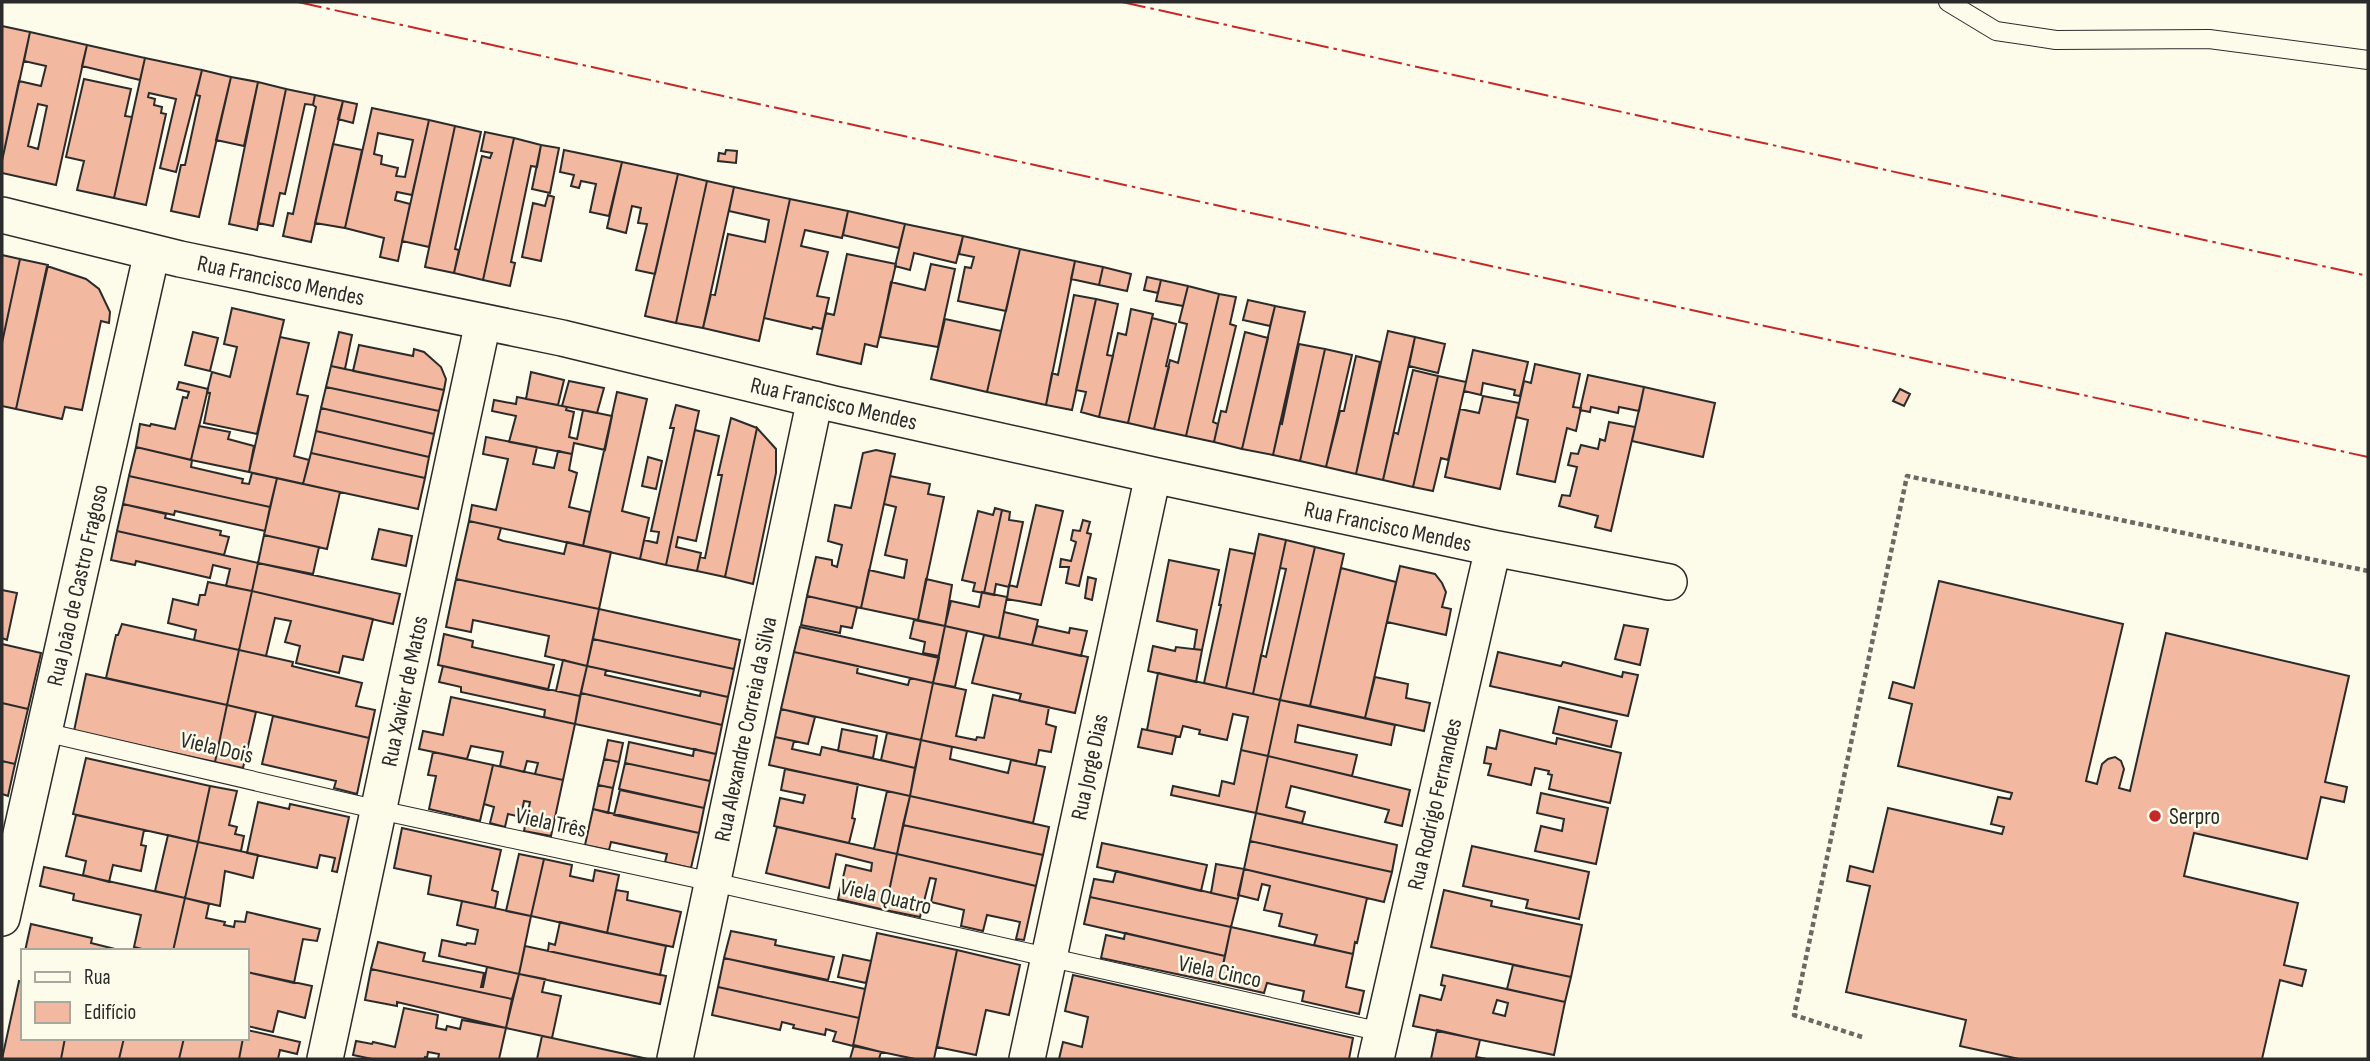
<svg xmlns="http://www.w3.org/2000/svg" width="2370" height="1061" font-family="'Sofia Sans Condensed',sans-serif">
<rect width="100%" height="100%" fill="#fdfbea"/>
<path fill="#f2b8a0" stroke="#2b2b2b" stroke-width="2" fill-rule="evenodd" d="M2 26 30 32 2 161Z
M30 32 87 45 56 185 2 173V161L19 81 41 86 46 66 24 61ZM38 104 47 106 38 149 28 146Z
M87 45 145 58 140 80 82 66Z
M145 58 202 70 176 172 160 168 176 99 149 93 148 97 155 99 154 105 162 107 161 113 166 114 146 205 114 198Z
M202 70 231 77 199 217 171 211 181 165H185L200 96 196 95Z
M231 77 258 82 244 146 216 140Z
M84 79 131 89 125 116 132 117 114 198 77 190 84 161 66 157Z
M258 82 286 89 257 230 229 224Z
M286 89 315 95 313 105 305 104 285 194 280 193 273 226 258 223Z
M315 95 343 101 311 242 283 236 288 213 293 214 316 107 313 105Z
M343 101 357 104 353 123 338 119Z
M372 108 429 120 412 195 397 192 395 200 410 204 398 261 380 257 384 238 345 228ZM378 133 413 140 405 177 396 176 398 168 381 164 382 156 374 154Z
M429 120 455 126 429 247 402 241Z
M455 126 481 132 455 249 459 250 454 273 425 267Z
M485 132 514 138 483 280 454 273 482 156 490 158 492 153 481 151Z
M514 138 541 145 537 167 531 166 511 262 515 263 510 286 483 280Z
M333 144 362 150 345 228 315 223Z
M541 145 559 148 550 193 532 189Z
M564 150 622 162 609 216 590 212 596 184 581 181 579 188 571 186 574 175 560 172Z
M726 150 737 151 736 163 718 161 719 153 725 154Z
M622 162 678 174 655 274 636 270 647 224 638 223 641 208 632 206 626 233 607 228Z
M678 174 707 181 676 323 645 316Z
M707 181 734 187 703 328 676 323Z
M734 187 790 199 759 341 703 328 711 294 715 295 728 234 765 242 769 220 729 211Z
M548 195 554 197 541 261 522 257 533 203 545 206Z
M790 199 848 211 842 238 805 230 801 246 828 252 817 296 829 298 822 329 813 327 812 329 764 318Z
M848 211 905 224 899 248 843 235Z
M905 224 963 236 956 263 914 253 910 270 895 266Z
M963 236 1020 249 1006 311 958 301 965 267 971 268 974 257 959 254Z
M1020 249 1075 261 1046 405 987 392Z
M847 254 896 264 877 347 865 344 861 364 817 354 826 313 834 315Z
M2 255 20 259 2 343Z
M20 259 48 265 16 409 2 406V343Z
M1075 261 1103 267 1099 285 1071 279Z
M931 264 955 269 938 347 880 337 891 282 925 290Z
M47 266 86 279 99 289 110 312 109 323 101 321 82 410 65 407 62 419 16 409Z
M1103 267 1131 274 1127 291 1099 285Z
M1147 277 1161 280 1158 293 1144 290Z
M1161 280 1188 286 1183 306 1156 301Z
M1188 286 1219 294 1186 436 1154 429 1170 360 1178 363 1187 324 1179 322Z
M1219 294 1236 297 1230 324 1236 326 1213 422 1218 424 1214 442 1186 436Z
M1074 295 1096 299 1072 410 1046 405 1052 373 1058 375Z
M1096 299 1118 304 1107 355 1113 356 1099 417 1081 412 1086 392 1076 390Z
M1248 300 1275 306 1270 326 1243 320Z
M1275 306 1305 312 1273 455 1242 449Z
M232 308 284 320 257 434 204 423 210 393 207 392 212 372 230 377 237 347 224 344Z
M1131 309 1153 314 1128 423 1099 417 1118 333 1126 335Z
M1152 318 1176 324 1166 366 1169 367 1154 429 1128 423Z
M945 319 1001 331 987 392 931 379Z
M1388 331 1415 337 1383 480 1356 474Z
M193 332 218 338 210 371 185 365Z
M339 332 352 335 345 369 331 366Z
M1245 332 1268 338 1242 449 1214 442 1221 411 1226 412Z
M280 337 309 343 297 394 308 396 294 456 309 460 303 484 249 472Z
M1415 337 1445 344 1438 373 1409 366Z
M1299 344 1325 349 1300 461 1273 455 1280 423 1282 424Z
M359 345 413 356 414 349 424 352 441 367 446 379 444 390 353 371Z
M1325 349 1352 355 1326 467 1300 461Z
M1473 350 1528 362 1520 396 1514 395 1515 390 1483 383 1481 395 1464 391Z
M1356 356 1380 362 1356 474 1326 467 1340 411H1344Z
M1535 364 1580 374 1573 407 1581 408 1576 431 1567 428 1555 482 1517 474 1528 420 1516 417 1524 381 1531 383Z
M331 366 444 390 439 411 326 387Z
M1413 370 1438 376 1413 487 1383 480 1394 432 1398 434Z
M531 372 564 380 558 405 526 399Z
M1588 375 1644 387 1639 411 1619 407 1618 413 1591 407 1590 412 1580 410Z
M1438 376 1466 382 1448 460 1441 458 1433 491 1413 487Z
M569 381 604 388 597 413 562 406Z
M179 382 208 389 191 460 136 447 140 424 150 426 151 424 175 429 183 397 187 398 189 392 177 389Z
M326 387 439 411 434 434 321 408Z
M1644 387 1715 403 1703 457 1632 441Z
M1900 389 1910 394 1904 406 1893 401Z
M617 392 647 399 622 511 649 518 640 559 583 546Z
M1483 396 1519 403 1500 489 1445 477 1460 409 1479 413Z
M517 397 567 407 566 410 574 412 569 437 577 439 583 410 612 416 605 450 574 443 572 454 509 442 516 416 492 411 494 400 516 404Z
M676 405 699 411 666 565 640 559 644 540 657 543 659 532 651 531 674 428H670Z
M321 408 434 434 429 457 316 431Z
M731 418 757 428 725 577 697 571 700 557 705 558 722 475H718Z
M1609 422 1635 427 1611 531 1595 527 1598 516 1559 506 1562 495 1570 496 1577 467 1568 465 1571 453 1578 454 1581 445 1598 449 1600 439 1605 441Z
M199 426 230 432 228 439 254 446 249 472 191 460Z
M757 428 776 449V473L753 584 725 577Z
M695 430 719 436 696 541 678 537 676 547 701 553 697 571 666 565Z
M316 431 429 457 425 478 311 453Z
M486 437 537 447 533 464 554 468 558 451 572 454 569 470 577 473 569 507 590 512 583 546 469 521 472 505 496 510 508 459 483 454Z
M136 447 192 460 191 467 243 479 242 483 249 484 252 473 277 478 270 507 129 476Z
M876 450 895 454 861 608 807 596 816 557 832 560V565L837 567 842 545 828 541 835 505 851 508 863 453Z
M311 453 425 478 418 509 303 484Z
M648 457 662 461 656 489 642 486Z
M129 476 270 507 265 531 175 511 174 515 123 504Z
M890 476 930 484 928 494 944 497 918 620 861 608 869 570 904 578 907 560 885 555 896 507 884 504Z
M277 478 340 492 327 549 264 535Z
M123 504 166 514 165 518 221 531 220 535 229 537 224 555 117 531Z
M1036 505 1063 511 1041 605 1007 599 1009 585 1017 587Z
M995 508 1002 510 984 593 973 591 975 583 962 580 978 511 993 515Z
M1002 510 1010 512 1009 520 1023 522 1009 587 996 584 994 595 984 593Z
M1083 520 1090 522 1087 533 1091 534 1079 586 1066 583 1069 567H1060L1061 559 1071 561 1076 542 1071 540 1073 530 1080 531Z
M469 521 501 528 498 539 503 541 564 554 567 542 611 552 599 609 456 579Z
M379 529 412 536 406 566 372 559Z
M117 531 258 563 252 591 226 586 230 569 213 565 210 578 136 561 135 565 111 560Z
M1259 534 1286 540 1253 694 1226 688Z
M264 535 319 547 313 574 258 563Z
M1286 540 1315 547 1280 700 1253 694 1261 655 1266 657 1286 569 1280 568Z
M1315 547 1344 554 1310 706 1280 700Z
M1230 549 1255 554 1226 688 1204 683 1221 605H1219Z
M1169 560 1219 570 1202 650 1194 649 1197 630 1157 621Z
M258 563 400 594 393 624 252 591Z
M1400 566 1435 574 1442 583 1446 592 1442 607 1451 609 1446 635 1387 622Z
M1341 568 1396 582 1365 718 1310 706Z
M1088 577 1096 579 1092 600 1085 598Z
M456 579 599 609 587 666 545 656 549 636 473 620 471 632 446 627Z
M926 579 952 585 945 626 918 620Z
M1939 581 2123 624 2086 781 2097 784 2102 764 2108 759 2115 757 2121 761 2124 769 2119 788 2130 791 2166 633 2349 676 2325 782 2347 787 2344 802 2321 797 2307 859 2194 833 2184 876 2298 903 2284 965 2306 970 2302 986 2280 980 2262 1059H2019L1960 1046 1966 1020 1846 992 1870 886 1847 881 1850 866 1873 872 1888 808 2002 834 2004 827 1991 824 1998 797 2010 799 2012 793 1898 766 1912 704 1889 698 1893 682 1914 688Z
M208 582 252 591 239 650 194 640 196 630 168 623 173 599 198 605 200 595H205Z
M2 590 17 593 7 640 2 638Z
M252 591 373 619 363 660 343 656 339 673 296 663 300 646 285 642 291 621 275 618 266 656 239 650Z
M982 592 1007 597 999 638 945 626 951 601 979 607Z
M807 596 857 607 852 628 841 626 840 633 801 625Z
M599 609 740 640 734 669 593 639Z
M1004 612 1038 620 1032 645 999 638Z
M914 620 945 626 939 656 923 653 925 642 910 638Z
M122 624 239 650 227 705 106 678 116 635H118Z
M1624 625 1648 629 1640 665 1615 659Z
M945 626 967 631 955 687 933 683Z
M1037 626 1069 633 1070 628 1087 631 1081 656 1032 645Z
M800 627 939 658 933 683 794 652Z
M444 634 473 641 472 647 554 665 548 690 438 665Z
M984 635 1088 657 1075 713 1019 701 1021 694 972 683Z
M593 639 734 669 728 697 587 666Z
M2 644 41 653 28 709 2 703Z
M1153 646 1175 651 1176 647 1202 650 1196 682 1148 671Z
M239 650 293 662 292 666 362 683 356 706 375 710 369 738 227 705Z
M794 652 858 666 857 673 908 685 910 678 933 683 921 740 781 709Z
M1498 652 1561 666 1563 662 1622 677 1623 672 1638 675 1628 716 1490 686Z
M563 660 587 666 580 696 556 691Z
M443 666 580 696 575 724 544 717 545 710 461 692V687L439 682Z
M587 666 606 670 605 675 700 696 701 691 728 697 722 725 581 693Z
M1158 673 1280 700 1268 756 1241 750 1248 717 1233 714 1227 740 1199 734 1200 730 1183 726 1180 737 1147 730Z
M86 674 227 705 215 762 74 731Z
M1375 677 1408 684 1406 698 1430 703 1424 731 1365 718Z
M933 683 966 690 956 736 976 740 977 737 984 738 993 695 1049 707 1046 724 1056 727 1051 752 1039 750 1036 765 921 740Z
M581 693 722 725 716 754 575 724Z
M451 697 575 724 563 780 535 774 538 763 527 761 524 772 500 766 503 752 471 746 467 759 419 749 423 731 443 735Z
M1280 700 1395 725 1391 745 1298 725 1295 742 1357 755 1352 776 1268 756Z
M2 703 28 709 15 764 2 761Z
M227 705 256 712 243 768 215 762Z
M1559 707 1617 721 1611 747 1553 733Z
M781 709 815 717 808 744 775 737Z
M273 716 369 738 357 794 334 788 336 781 262 764Z
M842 729 877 736 873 758 838 751Z
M1142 729 1176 736 1172 754 1138 747Z
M1500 730 1556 744 1557 738 1621 753 1610 803 1549 789 1552 775 1548 774 1549 771 1535 768 1531 785 1488 775 1491 764 1484 763 1487 747 1496 749Z
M887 733 921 740 915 768 881 760Z
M775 737 794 741 792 749 820 755 822 747 915 768 910 796 769 765Z
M608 740 623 743 619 762 604 759Z
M921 740 952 747 950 759 1008 773 1011 760 1045 767 1033 823 910 796Z
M629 742 693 756 694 749 716 754 710 781 625 763Z
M1241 750 1268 756 1256 813 1171 795 1173 786 1219 796 1222 781 1234 784Z
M433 752 493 765 480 821 429 809 436 776 428 775Z
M1268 756 1410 790 1402 826 1385 822 1389 810 1291 786 1286 807 1305 812 1302 823 1256 813Z
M86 758 210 786 198 842 73 814Z
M604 759 619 762 613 788 598 785Z
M2 761 15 764 8 796 2 794Z
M625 763 710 781 704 808 619 789Z
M493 765 563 780 551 836 524 831 530 802 524 801 521 817 508 814 505 827 490 823 494 807 484 804Z
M785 769 858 784 852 818 855 819 849 843 774 826 780 798 803 803 805 795 781 790Z
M598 785 613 788 608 813 593 809Z
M210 786 237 791 229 825 237 827 235 834 244 836 241 851 198 842Z
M620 790 704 808 699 833 614 815Z
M887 791 910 796 897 854 874 849Z
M1541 793 1608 808 1596 864 1535 851 1541 826 1562 831 1564 819 1537 813Z
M910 796 1049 827 1043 855 903 825Z
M258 802 289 809 290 804 349 817 337 872 332 871 335 858 320 855 317 868 247 853Z
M593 809 699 833 691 868 665 862 667 854 611 842 609 850 585 845Z
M1256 813 1397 845 1392 872 1250 841Z
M76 815 144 830 141 845 146 846 141 871 113 865 109 882 83 875 86 861 66 856Z
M903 825 1043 855 1036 886 897 854Z
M777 827 897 854 885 910 838 899 846 865 871 871 872 863 836 854 829 888 766 873Z
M402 828 501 850 492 890 498 892 495 908 428 894 431 876 394 868Z
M168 835 198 842 185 898 155 891Z
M1250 841 1392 872 1384 902 1244 869Z
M198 842 258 855 253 878 225 871 220 906 185 898Z
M1102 843 1207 865 1201 891 1097 867Z
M1472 846 1589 872 1579 919 1526 908 1528 900 1463 886Z
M519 854 544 859 531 916 506 911Z
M897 854 1036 886 1024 940 1016 939 1020 922 987 915 983 931 961 926 964 910 931 902 936 879 930 878 920 917 885 910Z
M544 859 572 865 570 876 593 881 595 870 619 875 607 933 531 916Z
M1216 864 1244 869 1238 899 1211 893Z
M44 867 185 898 173 951H150L134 947 141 915 73 900 74 894 40 886Z
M1244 869 1367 898 1357 943 1355 942 1353 954 1314 945 1317 935 1279 926 1282 914 1264 910 1270 886 1262 884 1258 900 1238 895Z
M1116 871 1238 899 1231 927 1090 897 1094 879 1113 882Z
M616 890 628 892 627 900 681 912 673 947 607 933Z
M1444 890 1492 901 1491 906 1582 925 1571 977 1431 947Z
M1090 897 1231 927 1225 956 1084 924Z
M185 898 209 904 206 918 225 922 224 925 234 927 235 921 245 922 247 912 320 929 317 941 303 939 294 983 247 972V951H173Z
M462 901 531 916 519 974 439 956 442 940 466 945 467 943 475 944 478 930 457 925Z
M560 922 666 946 660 975 548 951 549 943 555 945Z
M31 924 92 938 91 943 123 951H25Z
M1231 927 1353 954 1346 987 1364 991 1359 1014 1302 1001 1304 991 1267 983 1264 993 1219 983Z
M731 931 776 940 775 945 834 957 828 980 724 958Z
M877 933 957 950 934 1059H915L853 1046Z
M1125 933 1225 956 1219 983 1101 958 1106 935 1124 939Z
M378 942 425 953 423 961 484 973 481 987H483L487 967 519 974 512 999 371 969Z
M525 946 666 976 660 1004 519 974Z
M957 950 1020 965 1009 1015 986 1010 976 1055 937 1047Z
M843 955 871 961 866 983 838 977Z
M724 958 865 989 859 1018 718 987Z
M1513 965 1571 977 1565 1002 1507 989Z
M371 969 512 999 506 1028 397 1002V1006L365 1000Z
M247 972 312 986 305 1018 278 1011 273 1032 247 1026Z
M519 974 545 979 542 992 561 996 552 1038 506 1028Z
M1073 975 1353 1038 1349 1059H1059L1063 1042 1082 1047 1088 1017 1065 1011Z
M1443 975 1565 1002 1554 1055 1413 1026 1420 995 1441 1000 1445 986 1441 985ZM1497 1000 1508 1003 1505 1016 1493 1013Z
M19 981 23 982V1038H65L61 1059H2Z
M718 987 859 1018 853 1046 833 1041 836 1032 826 1029 825 1035 793 1028 794 1025 782 1022 780 1030 712 1015Z
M404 1008 438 1015 436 1028 446 1030 447 1026 460 1029 462 1020 506 1028 499 1059H438L439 1054 428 1052 427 1058 425 1057 424 1059H372L353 1055 356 1041 372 1044 373 1042 395 1047Z
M247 1030 300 1042 297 1054 280 1050 278 1059H239L243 1038H247Z
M1437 1030 1480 1040 1476 1057 1487 1059H1431Z
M542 1036 552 1038 648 1059H537Z
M65 1038H124L119 1059H61Z
M124 1038H184L179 1059H119Z
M184 1038H243L239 1059H179Z
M854 1045 881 1052 879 1059H850Z"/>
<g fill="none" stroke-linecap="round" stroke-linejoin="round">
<defs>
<path id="lane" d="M1948 2 1996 31 2056 40 2209 39 2368 60
M44 732 379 810 713 882 1382 1032"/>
<path id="street" d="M2 215 180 259 562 338 834 404 1153 475 1493 548 1669 582
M2 918 152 252
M325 1059 483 322
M675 1059 815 399
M1027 1059 1153 475
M1376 1059 1493 548"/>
</defs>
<use href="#lane" stroke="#2b2b2b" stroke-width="20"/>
<use href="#street" stroke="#2b2b2b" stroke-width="38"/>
<path stroke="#6a6964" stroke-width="4.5" stroke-dasharray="5 3.5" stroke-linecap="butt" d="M1862 1037 1794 1015 1907 476 2368 571"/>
<use href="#lane" stroke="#fdfbea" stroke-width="18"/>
<use href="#street" stroke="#fdfbea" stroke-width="35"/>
<path stroke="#c62828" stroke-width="2" stroke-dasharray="24 5 3.5 5" stroke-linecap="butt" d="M298 2 1604 291 2368 457
M1122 2 2368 276"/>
</g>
<circle fill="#c62828" stroke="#fdfbea" stroke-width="2.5" cx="2155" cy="816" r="7"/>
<g text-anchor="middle" stroke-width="5" stroke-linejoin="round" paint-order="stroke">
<g font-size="23" fill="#2b2b2b" stroke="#fdfbea">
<text transform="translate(281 280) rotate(12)" y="8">Rua Francisco Mendes</text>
<text transform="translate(834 403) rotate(13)" y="8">Rua Francisco Mendes</text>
<text transform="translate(1388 526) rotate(12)" y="8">Rua Francisco Mendes</text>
<text transform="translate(77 585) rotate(-77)" y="8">Rua João de Castro Fragoso</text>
<text transform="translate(404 691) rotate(-78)" y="8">Rua Xavier de Matos</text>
<text transform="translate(745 729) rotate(-78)" y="8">Rua Alexandre Correia da Silva</text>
<text transform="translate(217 747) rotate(13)" y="8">Viela Dois</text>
<text transform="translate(1089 767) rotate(-78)" y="8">Rua Jorge Dias</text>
<text transform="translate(1434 804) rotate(-77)" y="8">Rua Rodrigo Fernandes</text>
<text transform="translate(551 822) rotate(12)" y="8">Viela Três</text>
<text transform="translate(886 896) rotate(13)" y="8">Viela Quatro</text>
<text transform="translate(1220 971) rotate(12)" y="8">Viela Cinco</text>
</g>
<g font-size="23" fill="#2b2b2b" stroke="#fdfbea" text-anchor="start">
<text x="2169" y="824">Serpro</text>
</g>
</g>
<rect width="2370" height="1061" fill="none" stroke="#2b2b2b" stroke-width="7"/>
<rect x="21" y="949" width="228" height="91" fill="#fdfbea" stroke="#a9a89e" stroke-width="2"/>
<rect x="35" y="972" width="35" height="10" fill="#fdfbea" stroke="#a9a89e" stroke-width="2"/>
<text x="84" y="984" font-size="21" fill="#2b2b2b">Rua</text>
<rect x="35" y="1002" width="35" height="21" fill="#f2b8a0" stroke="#a9a89e" stroke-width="2"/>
<text x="84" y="1019" font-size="21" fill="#2b2b2b">Edifício</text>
</svg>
